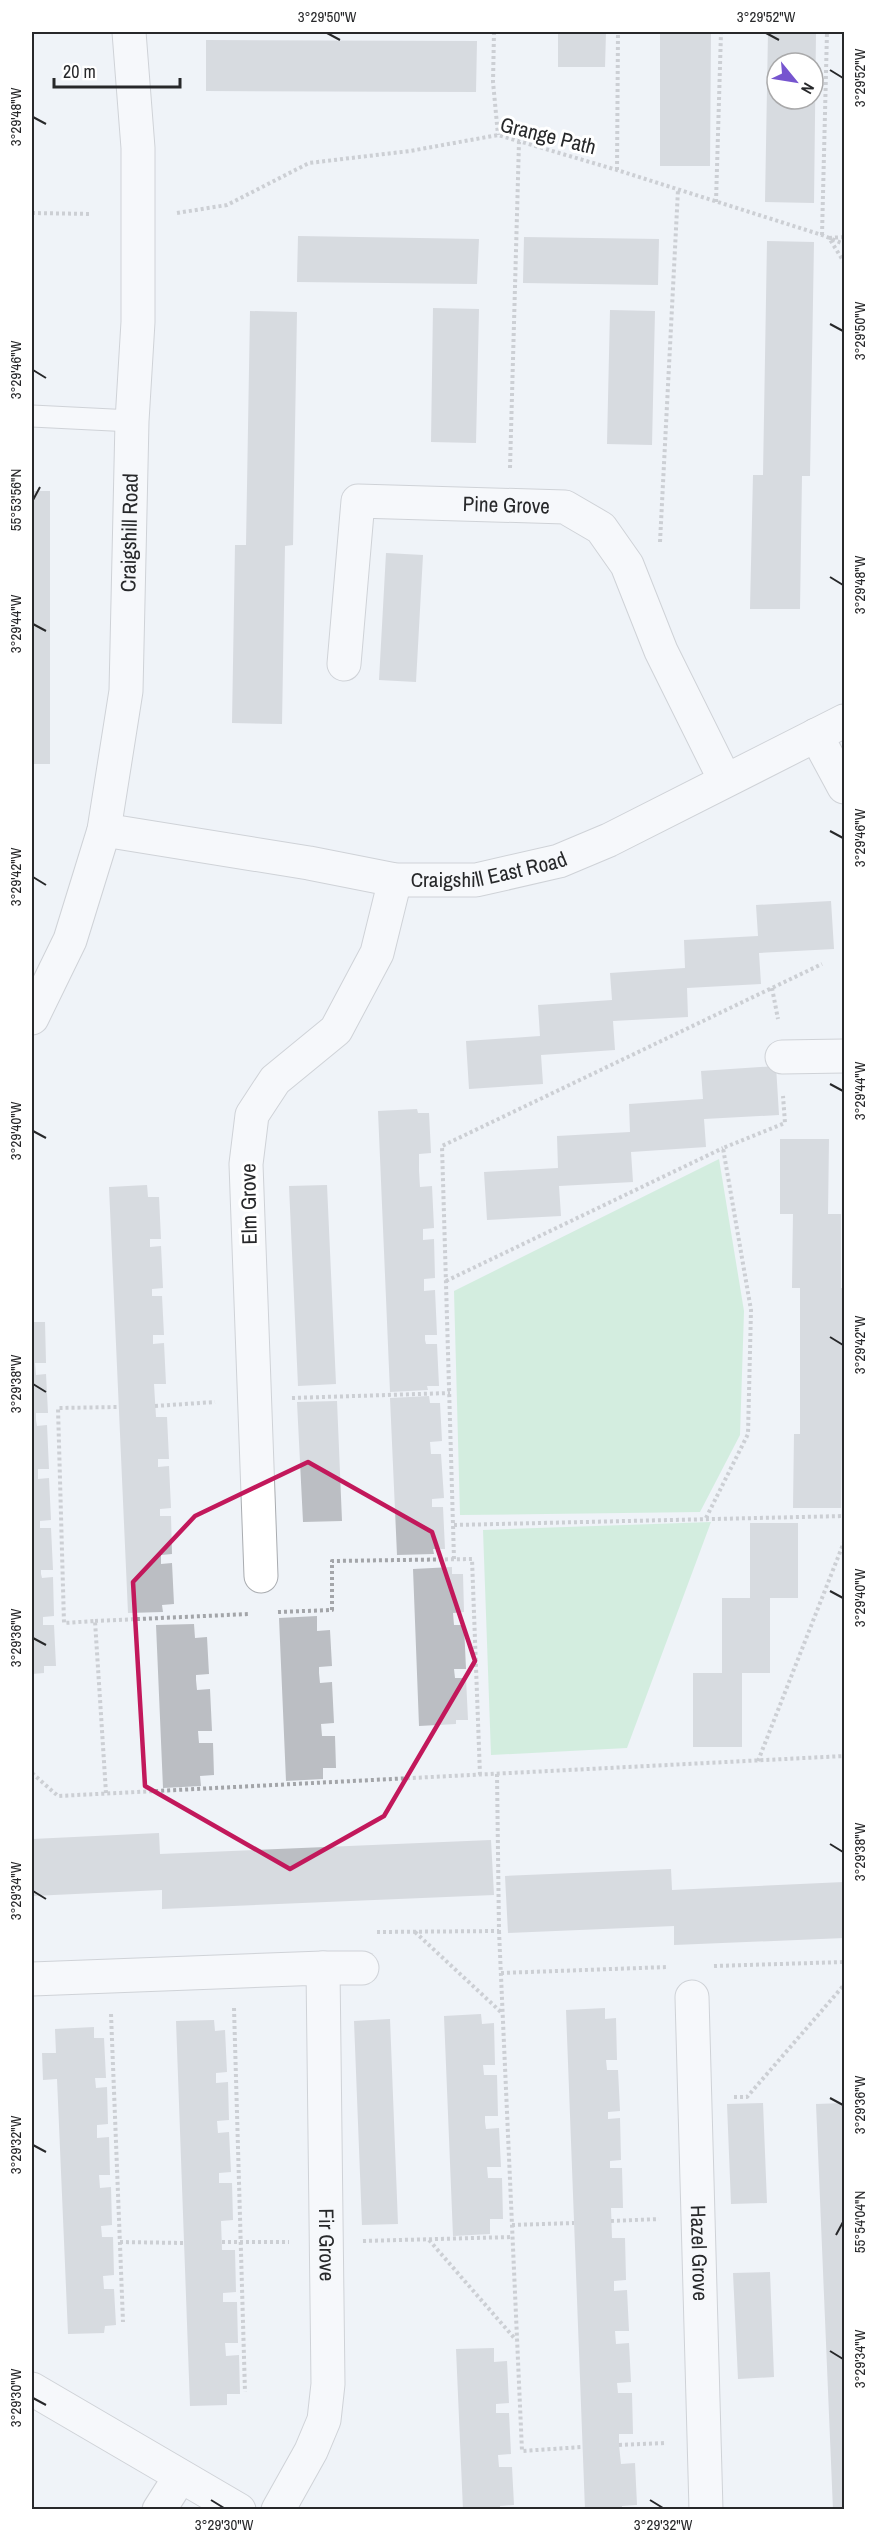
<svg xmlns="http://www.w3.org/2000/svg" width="876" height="2541" font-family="'Archivo Narrow',sans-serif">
<rect width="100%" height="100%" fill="#eff3f8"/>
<path fill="#b1e7c2" d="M719 1159 744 1311 740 1435 700 1512 460 1515 454 1291Z
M711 1522 627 1748 491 1755 483 1530Z"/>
<path fill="#bbbec3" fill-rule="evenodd" d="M558 32H606L605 67H558Z
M660 32H711L710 166H660Z
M768 32H816L814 203 765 202ZM777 63H813V99H777Z
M206 40 477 41 476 92 206 91Z
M298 236 479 239 477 284 297 282Z
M524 237 659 239 658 285 523 283Z
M767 241 814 242 810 476H802L800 609H750L753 475H763Z
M433 308 479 309 476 443 431 442Z
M610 310 655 311 652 445 607 444Z
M250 311 297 312 293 545 285 546 282 724 232 723 235 545H246Z
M32 491H50V764H32Z
M386 553 423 555 416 682 379 680Z
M831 901 834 949 759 953 761 984 687 988 688 1017 613 1021 615 1050 541 1055 543 1084 469 1089 466 1041 540 1036 538 1005 612 1000 610 973 685 968 684 940 758 936 756 905Z
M776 1066 779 1115 704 1119 706 1147 631 1152 633 1182 559 1186 561 1216 487 1220 484 1172 558 1168 557 1136 630 1132 629 1104 703 1099 701 1071Z
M417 1109 418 1113H429L431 1153 419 1154V1171L420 1187 432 1186 434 1228 423 1229V1240L434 1239 435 1278 424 1279V1291L435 1290 437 1335H425V1340L426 1344H437L439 1386H427L428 1390 390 1392 378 1111Z
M780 1139H829L828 1214H841V1288H844V1434H842L841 1508H793L794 1434H800V1288H792L793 1214H780Z
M147 1185 148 1197H159L161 1239H150V1247L161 1246 163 1288 152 1289V1296H162L164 1335H153V1344L164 1343 166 1384H154L156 1417H167L169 1459H158V1467L169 1466 171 1508 160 1509V1516H171L172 1554 161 1555V1564L172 1563 174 1604 162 1605 163 1612 128 1613 109 1187Z
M327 1185 336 1384 298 1386 289 1186Z
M32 1309 34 1322H45L46 1363H35L36 1375 46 1374 48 1413H36V1420L37 1426 47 1425 49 1469H38V1479L49 1478 51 1520 40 1521V1528H51L53 1570H41V1574L42 1578 53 1577 54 1616 43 1617V1625H54L56 1666H44V1673L32 1674Z
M429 1396 430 1403H440L442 1441 430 1442 431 1454H441L444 1498 432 1499V1507H443L445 1549H433L434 1554 397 1555 390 1398Z
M337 1401 342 1521 303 1522 297 1402Z
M750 1523H798V1598H770V1673H742V1747H693V1673H722V1598H750Z
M452 1567V1574H463L464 1612 453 1613 454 1625H464L466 1669H454L455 1678H466L468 1720H456V1724L419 1726 413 1569Z
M317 1616V1631L330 1630 332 1666 319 1667V1673L320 1683 332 1682 334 1723 321 1724 322 1736H335L336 1768H323V1779L286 1781 279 1618Z
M194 1624 195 1638 207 1637 209 1674 196 1675V1680L197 1690 210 1689 212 1731H198L199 1743H213L214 1775 200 1776 201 1786 163 1788 156 1625Z
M159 1833 160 1854 491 1840 494 1895 162 1909V1890L32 1896V1839Z
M671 1869 672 1890 844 1882V1938L674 1945V1926L508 1933 505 1876Z
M605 2008V2019L616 2018 617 2060H606L607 2070H618L620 2111 608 2112V2119L620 2118 621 2160 610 2161V2168H622L623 2208H611L612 2238H625L626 2280 614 2281V2291L627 2290 629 2331H615L616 2344 629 2343 631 2382 617 2383 618 2393H632L633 2434H619V2445L621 2464 635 2463 637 2505 622 2506V2510H585L566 2010Z
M481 2014 482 2024 494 2023 495 2065H483L484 2075H497L498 2116H485V2122L486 2129 499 2128 501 2167H487L488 2178H502L503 2219H490V2234L453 2236 444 2016Z
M390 2019 398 2224 362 2225 354 2021Z
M214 2020 215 2031 225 2030 227 2072 216 2073V2083L228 2082 229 2120 217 2121 218 2133 229 2132 231 2172 219 2173V2183H232L233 2220 221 2221 222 2250H235L236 2292 223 2293V2302H237L238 2343H225L226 2356 239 2355 240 2394H227V2405L190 2406 176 2021Z
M94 2027V2038H104L106 2078H95L96 2088 107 2087 108 2124 97 2125V2138L109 2137 110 2175H99L100 2188 111 2187 112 2225 101 2226 102 2237H113L114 2275 103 2276 104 2289H114L116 2325 105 2326 104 2333 68 2334 57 2079 43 2080 42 2053H56L55 2029Z
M763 2103 767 2203 731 2204 727 2104Z
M844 2103V2510H833L816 2104Z
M770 2272 774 2377 738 2379 733 2273Z
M494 2348V2362L507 2361 509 2403 496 2404V2413H509L511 2454 498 2455 499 2467H512L514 2505 500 2506V2510H463L456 2349Z"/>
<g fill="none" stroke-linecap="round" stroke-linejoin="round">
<defs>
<path id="service" d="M32 416 132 421"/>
<g id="minor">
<path id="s1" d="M344 664 358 501 565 507 601 528 627 565 661 651 725 780"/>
<path d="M816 735 844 787"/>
<path id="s2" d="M104 830 309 863 395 880H476L559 861 609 840 844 721"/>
<path d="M782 1057 844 1056"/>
<path d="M261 1576 246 1164 252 1115 275 1080 336 1030 377 953 395 880"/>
<path d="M323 1968H362"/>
<path id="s3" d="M32 1979 323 1968 328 2384 324 2420 311 2451 278 2510"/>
<path id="s4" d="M692 1997 706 2510"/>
<path d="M159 2510 180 2477"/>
</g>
<g id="tertiary">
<path id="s5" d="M32 1018 70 940 104 830 126 691 132 421 138 322V148L129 32"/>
<path d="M32 2389 239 2510"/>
</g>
</defs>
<use href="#service" stroke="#a9acb0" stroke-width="23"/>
<use href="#minor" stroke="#a9acb0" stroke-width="35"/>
<use href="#tertiary" stroke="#a9acb0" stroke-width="35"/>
<path stroke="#a3a5a9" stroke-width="4" stroke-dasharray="3 3" stroke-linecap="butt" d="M494 32 493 82 498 135
M32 34 33 32
M617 170 618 32
M716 202 721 32
M32 213 92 214
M177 213 227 205 309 163 410 151 498 135 617 170 822 235 844 244
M822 235 827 32
M844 237 829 238 844 262
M510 468 519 142
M660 542 678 190
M772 988 778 1019
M446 1281 723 1148
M292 1398 450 1393
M155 1406 215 1402
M706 1518 748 1434 751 1310 723 1148 785 1123 783 1096
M454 1525 844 1516
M454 1559 442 1146 822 964
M278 1612 332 1610V1561L472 1559 480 1775
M95 1621 249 1614
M758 1761 844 1542
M32 1773 58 1796 844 1756
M106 1793 95 1621 64 1623 58 1408 118 1407
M499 1931 522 2451 582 2447
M377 1932 499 1931 497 1774
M415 1932 502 2013
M714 1966 844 1962
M501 1973 668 1967
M234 2008 245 2392
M111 2014 123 2322
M734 2097H747L844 1985
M611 2221 659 2219
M512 2225 574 2223
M429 2240 516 2340
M363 2241 512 2237
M120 2242 184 2243
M222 2242H289
M619 2445 666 2443"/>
<use href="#service" stroke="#fff" stroke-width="21"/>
<use href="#minor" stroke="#fff" stroke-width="33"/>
<use href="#tertiary" stroke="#fff" stroke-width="33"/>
</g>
<path d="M0 0H876V2541H0ZM308 1462 432 1532 475 1661 384 1816 290 1869 145 1786 133 1582 195 1516Z" fill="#eff3f8" fill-opacity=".55" fill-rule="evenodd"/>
<path fill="none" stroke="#c2185b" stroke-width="4.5" stroke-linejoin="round" d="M308 1462 432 1532 475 1661 384 1816 290 1869 145 1786 133 1582 195 1516Z"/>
<path fill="none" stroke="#27282a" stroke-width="2" d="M327 33 340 40M766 33 779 40M830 70 843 78M33 117 46 124M830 324 843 331M33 370 46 378M33 500 40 487M830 577 843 585M33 624 46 631M830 831 843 838M33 877 46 885M830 1084 843 1091M33 1131 46 1138M830 1337 843 1345M33 1384 46 1392M830 1591 843 1598M33 1638 46 1645M830 1844 843 1852M33 1891 46 1899M830 2098 843 2105M33 2145 46 2152M836 2235 843 2222M830 2351 843 2359M33 2398 46 2405M211 2500 224 2508M650 2500 663 2508"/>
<g text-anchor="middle" stroke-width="6" stroke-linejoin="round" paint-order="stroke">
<g font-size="21" fill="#27282a" stroke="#fff">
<text transform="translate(548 136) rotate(14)" y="7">Grange Path</text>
<text dy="7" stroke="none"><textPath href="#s1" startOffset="312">Pine Grove</textPath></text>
<text dy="7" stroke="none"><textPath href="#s5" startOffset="501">Craigshill Road</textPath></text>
<text dy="7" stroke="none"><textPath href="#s2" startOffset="390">Craigshill East Road</textPath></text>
<text transform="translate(249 1204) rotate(-91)" y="7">Elm Grove</text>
<text dy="7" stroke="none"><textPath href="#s3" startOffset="568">Fir Grove</textPath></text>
<text dy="7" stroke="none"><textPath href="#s4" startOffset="256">Hazel Grove</textPath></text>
</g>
</g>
<rect width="876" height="2541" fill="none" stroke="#ffffff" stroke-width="66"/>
<g transform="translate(795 81) rotate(120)"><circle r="28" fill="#ffffff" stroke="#a9a9aa" stroke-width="1.5"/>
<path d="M0-4.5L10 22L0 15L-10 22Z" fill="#7655cf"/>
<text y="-9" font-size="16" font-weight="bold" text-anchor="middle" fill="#27282a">N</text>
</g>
<path d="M54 78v9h126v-9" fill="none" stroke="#27282a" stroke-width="3"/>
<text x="63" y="78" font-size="18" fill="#27282a" stroke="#ffffff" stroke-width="4.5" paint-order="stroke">20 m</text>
<rect x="33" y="33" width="810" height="2475" fill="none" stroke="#27282a" stroke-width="2"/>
<g font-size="15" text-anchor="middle" fill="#27282a">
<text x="327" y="22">3°29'50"W</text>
<text x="766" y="22">3°29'52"W</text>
<text transform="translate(860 78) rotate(-90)" y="5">3°29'52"W</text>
<text transform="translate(16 117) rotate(-90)" y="5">3°29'48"W</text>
<text transform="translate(860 331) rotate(-90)" y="5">3°29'50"W</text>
<text transform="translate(16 370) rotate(-90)" y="5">3°29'46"W</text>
<text transform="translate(16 500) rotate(-90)" y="5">55°53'56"N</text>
<text transform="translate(860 585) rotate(-90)" y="5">3°29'48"W</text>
<text transform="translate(16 624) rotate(-90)" y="5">3°29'44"W</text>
<text transform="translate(860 838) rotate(-90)" y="5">3°29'46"W</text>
<text transform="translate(16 877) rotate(-90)" y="5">3°29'42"W</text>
<text transform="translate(860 1091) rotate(-90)" y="5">3°29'44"W</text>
<text transform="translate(16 1131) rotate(-90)" y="5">3°29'40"W</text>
<text transform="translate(860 1345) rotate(-90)" y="5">3°29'42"W</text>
<text transform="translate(16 1384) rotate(-90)" y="5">3°29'38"W</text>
<text transform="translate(860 1598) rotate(-90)" y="5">3°29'40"W</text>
<text transform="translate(16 1638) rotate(-90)" y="5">3°29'36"W</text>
<text transform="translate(860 1852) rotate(-90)" y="5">3°29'38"W</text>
<text transform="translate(16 1891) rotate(-90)" y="5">3°29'34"W</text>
<text transform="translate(860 2105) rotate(-90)" y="5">3°29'36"W</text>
<text transform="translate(16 2145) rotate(-90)" y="5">3°29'32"W</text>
<text transform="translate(860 2222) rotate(-90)" y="5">55°54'04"N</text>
<text transform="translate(860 2359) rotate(-90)" y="5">3°29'34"W</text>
<text transform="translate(16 2398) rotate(-90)" y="5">3°29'30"W</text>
<text x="224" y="2530">3°29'30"W</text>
<text x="663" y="2530">3°29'32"W</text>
</g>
</svg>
